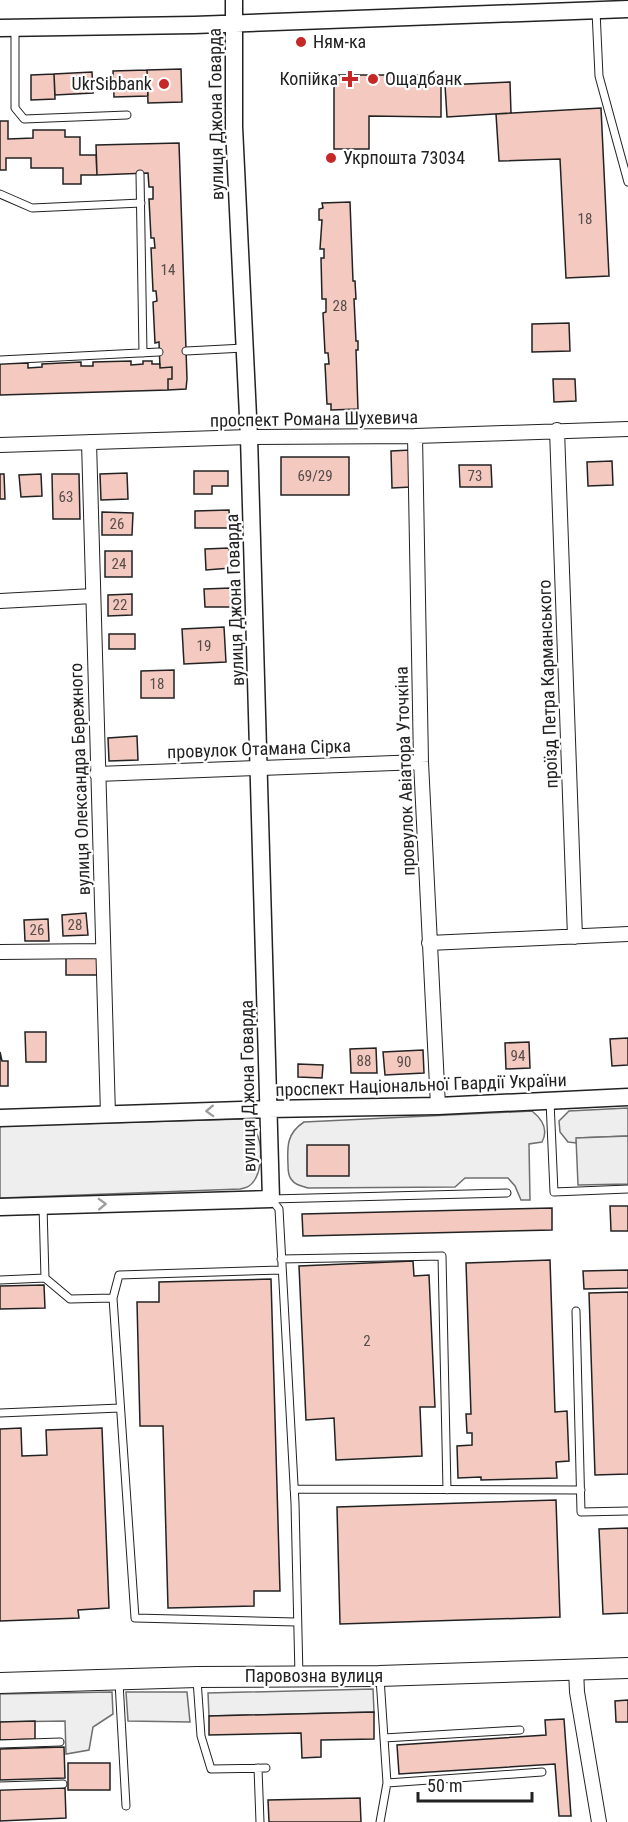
<svg xmlns="http://www.w3.org/2000/svg" width="628" height="1822" font-family="'Roboto Condensed',sans-serif">
<rect width="100%" height="100%" fill="#fff"/>
<path fill="#eee" stroke="#6f6f6f" stroke-width="1.5" d="M628 1108V1136L577 1138 576 1143 568 1142 560 1132 559 1121 569 1111Z
M532 1111C542 1119 549 1129 542 1142L529 1144 530 1200H521L515 1186 508 1178H465L455 1187 308 1188C301 1186 295 1185 291 1179 288 1175 288 1170 288 1165 287 1146 287 1133 304 1122Z
M242 1119C248 1123 253 1125 256 1132 263 1145 263 1176 249 1186 247 1188 243 1188 240 1189L0 1198V1126Z
M373 1689 374 1712 209 1716 208 1693Z
M112 1692 113 1714 93 1727 89 1750 66 1754 65 1721 0 1722V1694Z
M126 1692H187L190 1722 128 1721Z"/>
<path fill="#ededed" stroke="#6f6f6f" stroke-width="1.5" d="M628 1136V1184L578 1185 576 1138Z"/>
<path fill="#f3c9c0" stroke="#222" stroke-width="1.5" d="M181 69 182 102 148 103 147 70Z
M147 70 148 96 114 97 113 71Z
M92 72 93 93 55 95 54 74Z
M54 74 55 99 31 100V75Z
M334 75H441V117L369 116V149H334Z
M510 82 511 113 447 117 445 85Z
M601 108 609 276 566 278 560 159 499 161 496 114Z
M0 121H8V139L33 138V130H65V137H80V155H96L97 175H81V184H63V168H31V158H6V170H0Z
M179 143 187 379 186 389 168 390V379H172V367L160 368 159 342 155 343 153 302 157 301 156 291H153L151 248H155L154 238H151L149 199H153V187H149L148 173 97 175 96 145Z
M350 202 353 281H355L356 299H354L356 341H358V350H356L358 409 331 410V404H327L325 364H329L328 353H325L323 313 326 312V299H322L321 258H324V249H320L322 220H319V209L323 208 322 203Z
M569 323 570 351 532 352V324Z
M131 361V365L143 364V361H152V364H160V368L172 367V379H168V390L0 395V364L28 363V368L42 367V364L81 362V366H93V362Z
M553 379H575L576 401 554 402Z
M411 450V487L392 488 391 451Z
M281 457H349V495H281Z
M612 461 613 485 588 486 587 462Z
M459 465H491L492 487H460Z
M194 471H228V486H212V494H194Z
M127 473 128 499 101 500 100 474Z
M0 474H4L5 499H0Z
M41 474 42 496 21 497 19 475Z
M52 474H79L80 519H53Z
M229 510 230 528H195V511Z
M102 512 133 513 132 535H102Z
M229 548 231 568 206 570 205 549Z
M105 551H132V577H105Z
M231 588 232 607H205L204 589Z
M132 594V615L108 616V595Z
M224 627 226 662 184 664 182 629Z
M109 634H135V649H109Z
M174 670V698H141V671Z
M137 736 138 760 109 761 108 738Z
M86 913 88 935 63 936 62 915Z
M48 919 49 941H25L24 920Z
M66 957H97V975H66Z
M25 1032H46V1062H26Z
M628 1038V1065L612 1066 610 1039Z
M529 1042 530 1068 506 1069 505 1043Z
M376 1048 377 1073H351L350 1049Z
M423 1050 424 1073 385 1075 383 1052Z
M0 1052 2 1061H8V1086H0Z
M298 1064 323 1065 322 1078 298 1077Z
M307 1145H349V1176H307Z
M610 1206H628V1231H611Z
M552 1208V1230L303 1236 302 1214Z
M550 1260 555 1412 567 1411 569 1461 556 1462 557 1478 481 1480V1477L458 1478 457 1446 472 1445V1433H467L466 1414H471L466 1263Z
M413 1261 414 1276 429 1275 435 1407H420L422 1456 336 1460 334 1418 306 1420 299 1266Z
M628 1270V1288L584 1289 583 1271Z
M271 1279 280 1591H254V1606L168 1608 163 1426H140L137 1302H159V1282Z
M44 1285 45 1308 0 1309V1286Z
M628 1292V1474L595 1475 589 1293Z
M21 1428 22 1456 47 1455 46 1430 102 1428 109 1608 78 1610 79 1618 0 1621V1429Z
M556 1500 560 1617 340 1624 337 1507Z
M628 1528V1613L603 1614 599 1529Z
M628 1700V1722H616L615 1701Z
M374 1712V1739L321 1740V1757L302 1758 301 1733 209 1735V1716Z
M564 1719 571 1816H559L555 1764 399 1774 397 1745 546 1735 545 1720Z
M35 1721V1739L0 1740V1722Z
M64 1747 65 1778 0 1780V1749Z
M68 1763H110V1790H68Z
M65 1788 66 1818 0 1821V1790Z
M360 1798 361 1822H269L268 1800Z"/>
<g fill="none" stroke-linecap="round" stroke-linejoin="round">
<defs>
<path id="service" d="M596 11 599 76 628 182
M15 27V108L24 119 127 115
M140 174 143 353
M0 194 32 208 141 203
M186 351 244 348
M0 360 159 352
M550 1101 554 1192 628 1189
M271 1199 279 1209 295 1503 299 1676
M271 1199 507 1193
M43 1206 45 1278 70 1299 113 1298
M281 1259 442 1256 447 1490
M282 1270 119 1275 113 1298 135 1618 296 1622
M0 1280 45 1278
M576 1311 581 1512 628 1511
M0 1413 120 1408
M294 1489 581 1490
M380 1678 387 1783 542 1772
M197 1680 201 1736 211 1769 266 1768
M119 1682 126 1806
M384 1738 520 1730
M0 1744 60 1742
M258 1768 260 1822
M0 1786 63 1784
M380 1822 387 1783"/>
<path id="minor" d="M557 430 575 937
M415 436 421 762 438 1106
M89 442 108 1115
M0 445 249 437 415 436 628 429
M0 601 93 596
M97 774 421 762
M429 943 628 934
M0 952 103 951
M576 1669 577 1692 599 1822"/>
<path id="tertiary" d="M0 28 194 25 628 9
M0 1118 268 1109 438 1106 628 1097
M0 1207 271 1199 249 437 234 127V0"/>
<path id="secondary" d="M0 1683 197 1677 379 1676 628 1668"/>
</defs>
<use href="#service" stroke="#222" stroke-width="9"/>
<use href="#minor" stroke="#222" stroke-width="16"/>
<use href="#tertiary" stroke="#222" stroke-width="19"/>
<use href="#secondary" stroke="#222" stroke-width="22"/>
<use href="#service" stroke="#fff" stroke-width="7"/>
<use href="#minor" stroke="#fff" stroke-width="14"/>
<use href="#tertiary" stroke="#fff" stroke-width="16"/>
<use href="#secondary" stroke="#fff" stroke-width="20"/>
</g>
<defs><path id="oneway-chevron" d="M-2-3.5L2.5 0L-2 3.5" fill="none" stroke-width="1.6" stroke-linecap="round" stroke-linejoin="round" transform="scale(1.5)"/></defs>
<g stroke="#9c9c9c">
<use href="#oneway-chevron" transform="translate(210 1111) rotate(178)"/>
<use href="#oneway-chevron" transform="translate(102 1204) rotate(-2)"/>
</g>
<g fill="#c62828" stroke="#fff" stroke-width="2">
<circle cx="301" cy="42" r="6"/>
<path d="M347 70h6v6h6v6h-6v6h-6v-6h-6v-6h6z"/>
<circle cx="373" cy="79" r="6"/>
<circle cx="164" cy="84" r="6"/>
<circle cx="331" cy="158" r="6"/>
</g>
<g text-anchor="middle" stroke-width="4.5" stroke-linejoin="round" paint-order="stroke">
<g font-size="15" fill="#564c4a">
<text x="585" y="224">18</text>
<text x="168" y="275">14</text>
<text x="340" y="311">28</text>
<text x="315" y="481">69/29</text>
<text x="475" y="481">73</text>
<text x="66" y="502">63</text>
<text x="117" y="529">26</text>
<text x="119" y="569">24</text>
<text x="120" y="610">22</text>
<text x="204" y="651">19</text>
<text x="157" y="689">18</text>
<text x="75" y="930">28</text>
<text x="37" y="935">26</text>
<text x="518" y="1061">94</text>
<text x="364" y="1066">88</text>
<text x="404" y="1067">90</text>
<text x="367" y="1346">2</text>
</g>
<g font-size="18" fill="#222" stroke="#fff" text-anchor="start">
<text x="313" y="48">Ням-ка</text>
<text x="338" y="85" text-anchor="end">Копійка</text>
<text x="385" y="85">Ощадбанк</text>
<text x="152" y="90" text-anchor="end">UkrSibbank</text>
<text x="343" y="164">Укрпошта 73034</text>
</g>
<g font-size="18" fill="#222" stroke="#fff">
<text transform="translate(216 114) rotate(-91)" y="6">вулиця Джона Говарда</text>
<text transform="translate(314 419) rotate(-1)" y="6">проспект Романа Шухевича</text>
<text transform="translate(235 600) rotate(-92)" y="6">вулиця Джона Говарда</text>
<text transform="translate(548 684) rotate(-92)" y="6">проїзд Петра Карманського</text>
<text transform="translate(259 749) rotate(-2)" y="6">провулок Отамана Сірка</text>
<text transform="translate(405 771) rotate(-92)" y="6">провулок Авіатора Уточкіна</text>
<text transform="translate(80 779) rotate(-92)" y="6">вулиця Олександра Бережного</text>
<text transform="translate(421 1085) rotate(-2)" y="6">проспект Національної Гвардії України</text>
<text transform="translate(248 1086) rotate(-91)" y="6">вулиця Джона Говарда</text>
<text x="314" y="1682">Паровозна вулиця</text>
</g>
</g>
<path d="M418 1792v9h114v-9" fill="none" stroke="#222222" stroke-width="3"/>
<text x="427" y="1792" font-size="18" fill="#222222" stroke="#ffffff" stroke-width="4.5" paint-order="stroke">50 m</text>
</svg>
